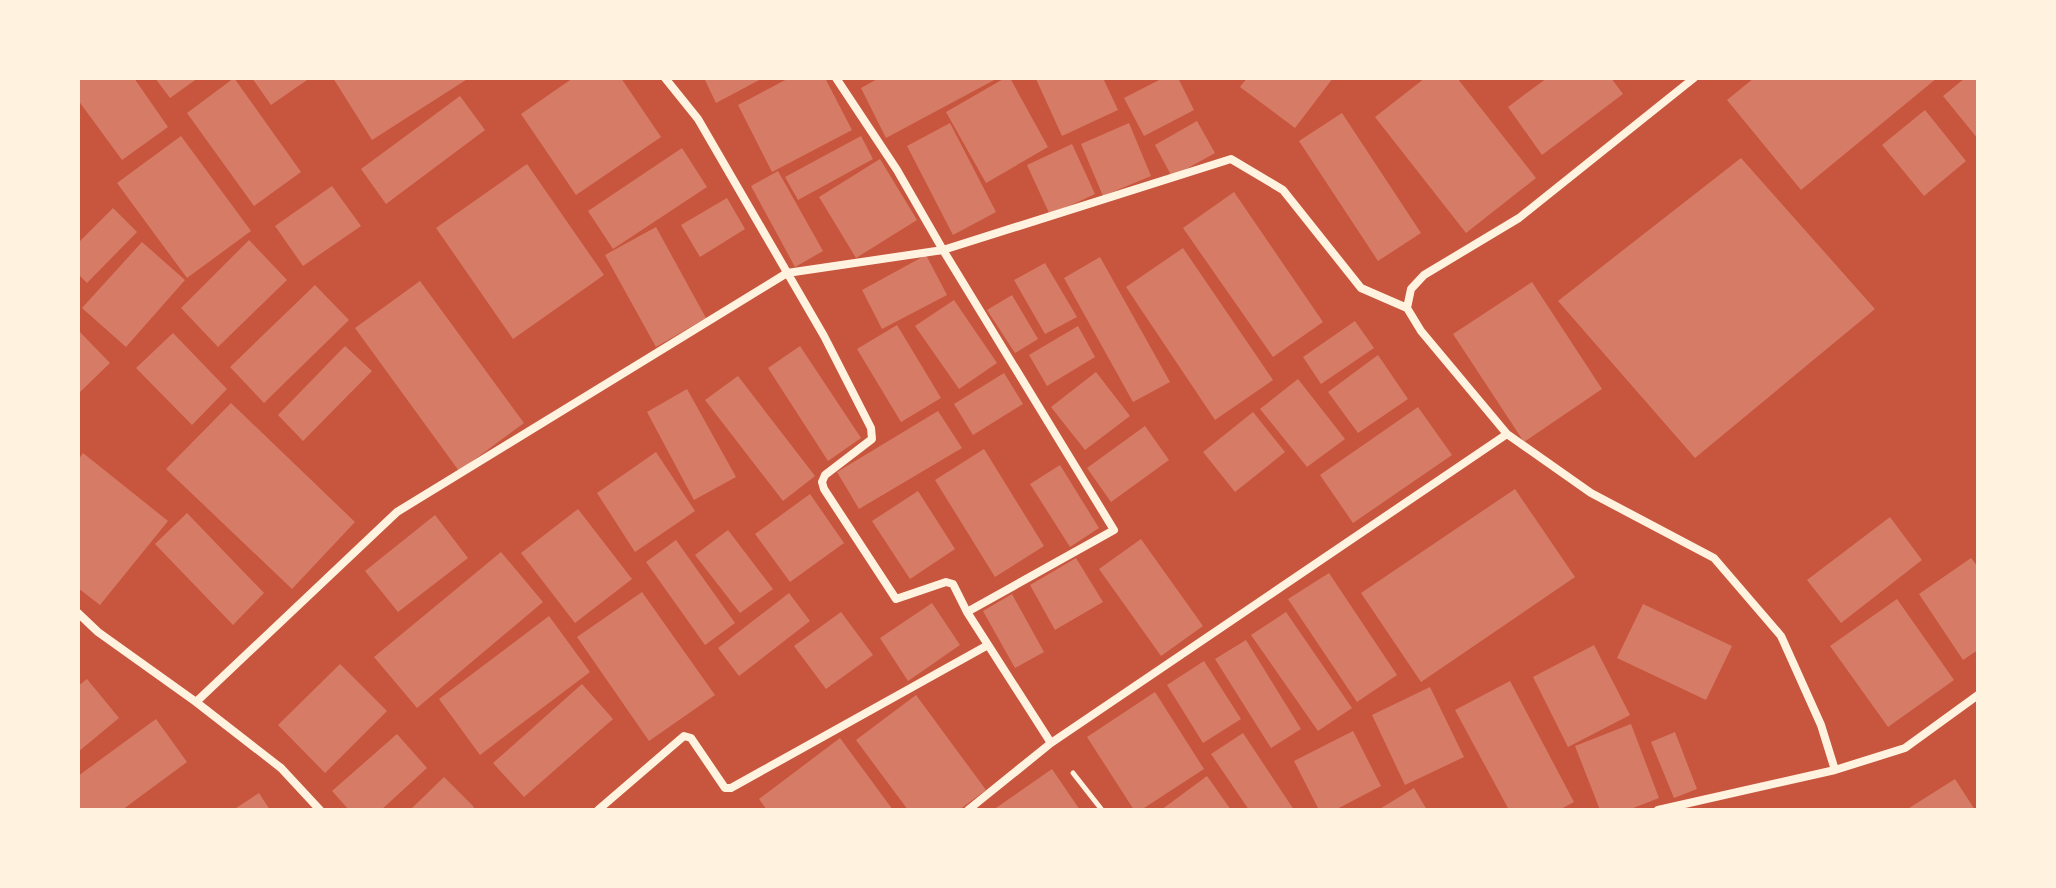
<svg xmlns="http://www.w3.org/2000/svg" width="2056" height="888" font-family="Ubuntu,sans-serif">
<rect width="100%" height="100%" fill="#c8553d"/>
<path fill="#d67c66" d="M78 78H134L168 127 122 160 78 100Z
M155 78H198L170 98Z
M234 78 301 172 254 206 187 113Z
M252 78H305L307 80 271 105Z
M333 78H469L372 140Z
M573 78H621L661 137 576 195 521 114Z
M704 78H763L716 103Z
M789 78H825L852 130 772 172 738 105Z
M879 78H998L886 138 861 88Z
M1005 78H1010L1048 147 986 183 946 112Z
M1103 78 1118 110 1062 136 1036 79Z
M1163 78H1178L1194 110 1144 136 1124 98Z
M1247 78H1333L1295 128 1240 87Z
M1425 78H1457L1536 178 1466 233 1375 117Z
M1547 78H1611L1623 94 1542 155 1508 107Z
M1754 78H1937L1801 190 1727 100Z
M1965 78H1978V139L1943 96Z
M460 96 485 130 386 204 361 169Z
M1925 110 1966 161 1924 196 1882 145Z
M1342 113 1421 233 1378 261 1299 141Z
M1197 121 1215 153 1172 177 1155 145Z
M950 123 996 212 953 235 907 146Z
M1129 123 1151 176 1103 196 1081 144Z
M181 136 251 231 187 278 117 183Z
M861 136 873 159 798 200 785 177Z
M1072 144 1095 194 1050 215 1027 165Z
M682 148 707 187 613 249 588 211Z
M1741 158 1875 309 1695 458 1558 301Z
M880 159 917 220 856 258 819 197Z
M527 164 604 275 513 339 436 228Z
M778 171 823 251 795 267 751 186Z
M332 186 361 226 303 266 275 226Z
M1234 192 1323 322 1273 357 1183 228Z
M727 198 745 229 700 257 681 225Z
M113 208 137 232 87 283 78 274V243Z
M656 227 706 318 656 347 605 255Z
M249 240 287 280 218 347 181 308Z
M142 242 185 280 126 347 82 308Z
M1183 248 1273 380 1215 420 1126 287Z
M926 255 947 295 882 329 862 290Z
M1100 257 1170 382 1133 402 1064 278Z
M1045 263 1077 317 1045 334 1014 280Z
M420 281 524 423 459 471 355 328Z
M1532 282 1602 389 1524 442 1453 334Z
M315 285 349 320 264 403 230 367Z
M1012 295 1038 339 1015 353 987 310Z
M954 300 997 363 959 389 915 326Z
M1355 321 1374 348 1321 384 1303 357Z
M897 325 941 398 901 422 857 349Z
M1078 326 1095 357 1047 386 1029 355Z
M78 330 110 363 78 394Z
M173 333 227 389 192 425 136 368Z
M345 346 372 371 303 441 278 415Z
M800 346 861 438 828 461 768 368Z
M1378 355 1408 399 1358 433 1328 392Z
M1096 372 1130 416 1085 450 1051 407Z
M1004 373 1023 404 973 435 954 404Z
M738 376 815 476 783 501 705 400Z
M1298 379 1345 439 1307 467 1260 409Z
M687 389 736 477 694 500 647 412Z
M231 403 355 522 292 589 166 469Z
M1418 407 1452 455 1353 523 1320 475Z
M938 411 962 448 859 509 837 472Z
M1253 412 1285 452 1235 492 1203 452Z
M1145 426 1169 460 1111 502 1087 468Z
M984 449 1044 546 995 577 935 480Z
M656 452 695 511 635 552 597 493Z
M83 453 168 521 100 605 78 588V460Z
M1060 465 1099 528 1070 547 1030 484Z
M1515 489 1575 577 1421 682 1361 593Z
M918 491 955 549 910 579 872 521Z
M810 494 844 543 790 582 755 534Z
M578 509 632 579 575 623 521 553Z
M187 513 264 593 233 625 155 544Z
M435 515 468 558 398 612 365 571Z
M1890 517 1922 560 1841 623 1807 580Z
M728 530 773 589 740 613 695 555Z
M1141 539 1203 626 1161 656 1099 569Z
M676 540 735 623 705 645 646 562Z
M501 552 543 602 417 708 374 657Z
M1076 558 1103 602 1055 630 1030 585Z
M1971 558 1978 567V650L1963 660 1919 594Z
M1329 573 1397 675 1357 702 1288 599Z
M642 592 715 695 649 741 577 637Z
M789 593 810 621 739 676 718 648Z
M1012 594 1044 652 1015 668 983 611Z
M1897 599 1954 680 1888 727 1830 646Z
M932 603 960 645 908 681 880 638Z
M1643 604 1732 646 1706 700 1617 658Z
M841 612 873 655 826 689 794 646Z
M1286 612 1352 708 1318 731 1251 635Z
M549 616 590 672 480 755 439 699Z
M1246 640 1301 729 1271 748 1215 659Z
M1594 645 1630 715 1568 747 1533 677Z
M1204 661 1241 719 1203 743 1167 685Z
M340 664 387 711 325 773 278 725Z
M87 679 119 718 78 752V686Z
M1510 681 1574 802 1559 810H1509L1455 710Z
M582 684 613 719 524 797 493 763Z
M1430 687 1464 757 1405 785 1372 715Z
M1155 692 1204 769 1141 810H1134L1087 737Z
M916 695 986 790 959 810H908L856 740Z
M156 719 187 762 122 810H78V776Z
M1631 724 1659 798 1628 810H1600L1575 746Z
M1353 731 1381 786 1335 810H1319L1294 761Z
M1675 732 1697 789 1674 798 1651 742Z
M1243 733 1294 810H1249L1211 754Z
M397 734 427 768 381 810H349L332 791Z
M840 738 893 810H767L759 799Z
M1052 769 1080 810H993Z
M1207 776 1231 810H1161Z
M444 777 474 807 471 810H410Z
M1955 779 1975 810H1906Z
M1414 788 1427 810H1378Z
M259 793 270 810H233Z"/>
<g fill="none" stroke-linecap="round" stroke-linejoin="round">
<path stroke="#fff3e0" stroke-width="5" d="M1073 773 1102 810"/>
<path stroke="#fff3e0" stroke-width="8" d="M665 78 698 119 824 336 871 428 872 439 825 475 822 482 824 489 896 599 946 582 953 584 967 612 1051 743
M836 78 897 170 943 250 1114 530 967 612
M1694 78 1519 218 1424 275 1411 289 1407 308 1421 331 1507 434 1591 493 1714 558 1781 636 1821 725 1835 770
M78 613 98 632 196 702 281 768 320 810
M196 702 397 512 787 273 943 250 1231 159 1283 190 1361 288 1407 308
M598 810 684 736 691 738 725 788H731L988 645
M968 810 1051 743 1507 434
M1658 810 1835 770 1905 748 1978 695"/>
</g>
<rect width="2056" height="888" fill="none" stroke="#fff3e0" stroke-width="160"/>
</svg>
